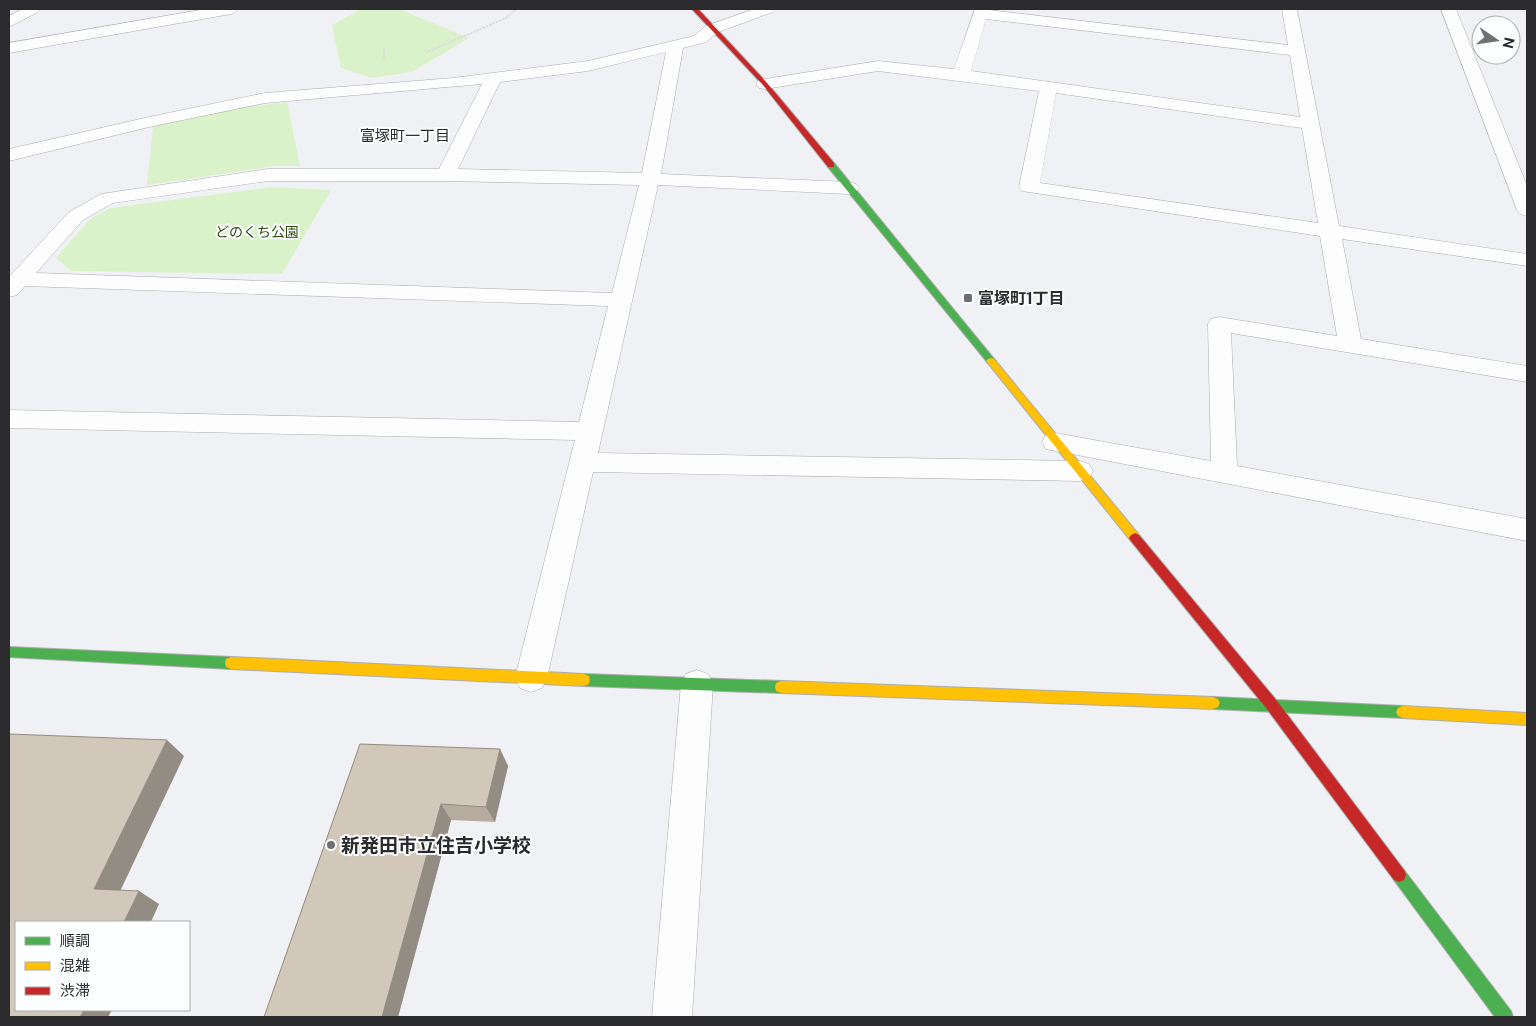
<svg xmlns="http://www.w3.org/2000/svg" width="1536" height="1026" font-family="'Public Sans','Noto Sans JP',sans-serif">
<rect width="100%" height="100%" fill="#f0f1f4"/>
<path fill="#daf2c9" d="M361 9H399L469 38 412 72 372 78 341 68 332 25Z
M287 102 300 166H274L147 185 153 127 232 109Z
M273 187 331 190 282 274 71 271 56 258 89 220 110 208Z"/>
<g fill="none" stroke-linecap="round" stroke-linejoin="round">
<defs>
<path id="street" d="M22 9H41L38 12 9 27V16Z
M206 9H239L236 12 231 14 9 53V43Z
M754 9H776L773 12 718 32 706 42 683 48 661 174 849 182 856 184 859 188 856 192 849 194 658 185 598 453 1080 461 1089 464 1093 471 1089 478 1080 481 593 472 547 678 542 688 531 692 520 688 515 678 575 440 9 428V410L579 422 608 306 25 286 17 295 9 297V277L69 212 101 194 268 169H439L482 84 265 103 149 127 9 161V149L149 117 265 93 453 78 588 61 694 36 706 26ZM666 52 642 173 458 169 500 82 588 71ZM268 181H446L639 185 612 293 36 273 83 220 113 203Z
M975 9H989V10L1288 45 1282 9H1297L1339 226 1527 254V266L1342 239 1361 339 1527 366V382L1231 333 1237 466 1527 519V541L1046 449 1042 442 1046 435 1055 433 1211 461 1208 324 1211 319 1219 317 1337 336 1320 236 1022 191 1019 187 1039 91 878 71 765 89 759 88 756 84 759 80 765 79 878 61 954 69ZM986 19 1290 55 1300 117 971 71ZM1056 93 1302 128 1318 223 1040 183Z
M1441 9H1456L1527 186V216L1520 214 1517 210Z
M697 670 708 674 713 684 692 1017H652L681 684 686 674Z"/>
<path id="fast" d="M828 163H834L994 359 996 361 994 363H988L828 167Z
M9 647 231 657 236 659 237 663 236 667 231 669 9 657Z
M584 674 781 681 786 683 787 687 786 691 781 693 584 686 579 684 578 680 579 676Z
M1213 697 1403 706 1408 708 1410 712 1408 716 1403 718 1213 709 1208 707 1206 703 1208 699Z
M1399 868 1404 870 1511 1011 1513 1017H1495L1394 880 1392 875 1394 870Z"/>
<path id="slow" d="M991 358 994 359 1139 535 1141 538 1139 541H1131L988 363 986 361 988 359Z
M231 657 584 674 589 676 590 680 589 684 584 686 231 669 226 667 225 663 226 659Z
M781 681 1213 697 1218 699 1220 703 1218 707 1213 709 781 693 776 691 775 687 776 683Z
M1403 706 1527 713V725L1403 718 1398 716 1396 712 1398 708Z"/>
<path id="jam" d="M692 9H698L767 83 834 163V167H828L763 85Z
M1135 533 1139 535 1277 701 1404 870 1406 875 1404 880 1399 882 1394 880 1267 709 1131 541 1129 538 1131 535Z"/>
</defs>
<use href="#street" stroke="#abacae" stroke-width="1"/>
<use href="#fast" stroke="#abacae" stroke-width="2"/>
<use href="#slow" stroke="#abacae" stroke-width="2"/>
<use href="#jam" stroke="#abacae" stroke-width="2"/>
<path stroke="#dcdcdc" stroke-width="2" stroke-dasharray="2.5 1" stroke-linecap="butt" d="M384 48V58
M425 53 506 18 516 9"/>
<use href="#street" fill="#fdfdfd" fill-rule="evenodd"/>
<use href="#fast" fill="#4caf50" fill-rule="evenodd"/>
<use href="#slow" fill="#ffc107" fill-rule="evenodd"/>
<use href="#jam" fill="#c62828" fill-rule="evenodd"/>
</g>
<path fill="#b5ac9f" d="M360 744 500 749 508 766 495 822 451 820 398 1017H264Z"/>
<path fill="#938c82" d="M167 740 184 756 115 902 94 889Z
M500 749 508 766 495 822 486 807Z
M441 804 451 820 398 1017H382Z
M139 891 159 904 151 922H124Z
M84 1010H112L108 1017H80Z"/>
<path fill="#d2c8b9" stroke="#938c82" d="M9 734 167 740 94 889 139 891 124 922H16V1010H84L80 1017H9Z
M360 744 500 749 486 807 441 804 382 1017H264Z"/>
<g fill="#707073" stroke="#fdfeff" stroke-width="2">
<rect x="963" y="293" width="10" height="10" rx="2.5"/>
<circle cx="331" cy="845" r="5"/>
</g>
<g text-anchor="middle" stroke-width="4" stroke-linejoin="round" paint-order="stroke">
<g font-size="14" fill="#2f4b10" stroke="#fdfeff">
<text x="257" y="237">どのくち公園</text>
</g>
<g font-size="15" fill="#2b2b2d" stroke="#fdfeff">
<text x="405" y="141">富塚町一丁目</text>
</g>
<g font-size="16" font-weight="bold" fill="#2b2b2d" stroke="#fdfeff" text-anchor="start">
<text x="978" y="304">富塚町1丁目</text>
</g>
<g font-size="19" font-weight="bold" fill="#2b2b2d" stroke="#fdfeff" text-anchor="start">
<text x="341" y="852">新発田市立住吉小学校</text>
</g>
</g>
<rect width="1536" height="1026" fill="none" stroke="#2b2b2d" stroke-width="20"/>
<rect x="15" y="921" width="175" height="90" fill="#fdfeff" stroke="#a9aaab"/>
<rect x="25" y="937" width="25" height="8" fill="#4caf50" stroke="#a9aaab"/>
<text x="60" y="946" font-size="15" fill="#2b2b2d">順調</text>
<rect x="25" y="962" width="25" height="8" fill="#ffc107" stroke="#a9aaab"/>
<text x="60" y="971" font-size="15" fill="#2b2b2d">混雑</text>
<rect x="25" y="987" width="25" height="8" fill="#c62828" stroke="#a9aaab"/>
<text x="60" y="996" font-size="15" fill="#2b2b2d">渋滞</text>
<g transform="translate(1496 40) rotate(103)"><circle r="24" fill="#fdfeff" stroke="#a9aaab"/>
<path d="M0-4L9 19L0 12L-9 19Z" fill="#707073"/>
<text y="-8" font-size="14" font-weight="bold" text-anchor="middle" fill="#2b2b2d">N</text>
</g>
</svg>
